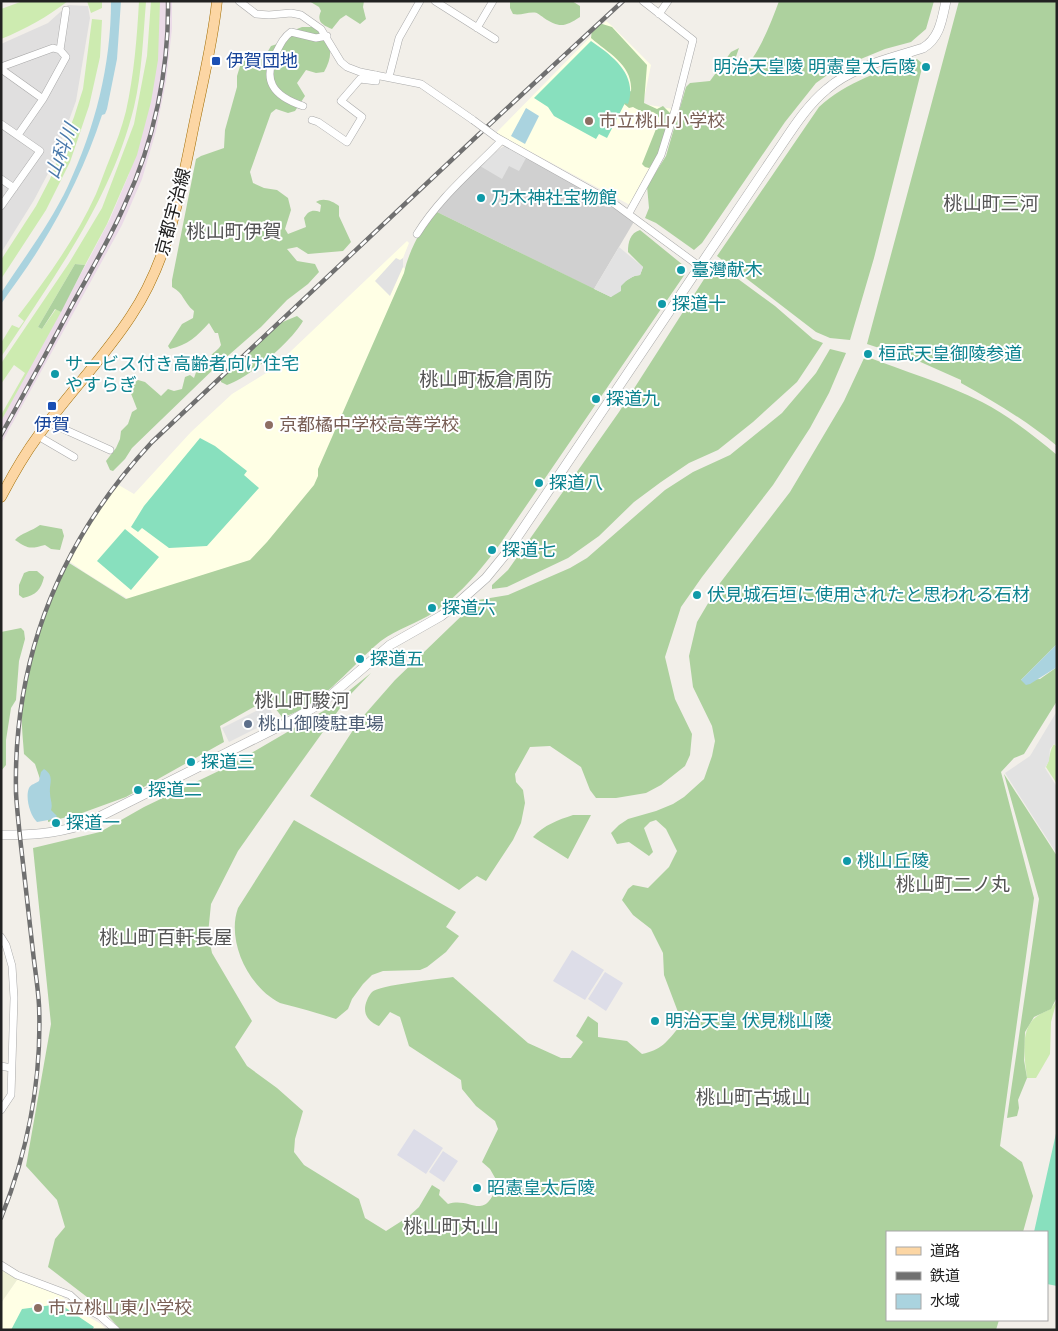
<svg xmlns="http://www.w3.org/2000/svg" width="1058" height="1331" font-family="Mulish,'Noto Sans JP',sans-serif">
<rect width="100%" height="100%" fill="#f2efe9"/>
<path fill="#e0dfdf" d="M68 5 88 6 90 18 76 101 53 164 34 200 1 253V44L48 23Z"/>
<path fill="#ebdbe8" d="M158 1H172V29L166 81 156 131 142 179 122 225 1 444V419L89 259 110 219 129 174Z"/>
<path fill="#ffffe5" d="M606 21 611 25 651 65 643 104 673 109 658 154 630 205 496 133Z
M407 241 409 243 403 258V267L406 270 320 476 315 485 269 542 251 560 128 599 86 573 66 559 97 509 117 484 134 494 191 432 232 394 271 370Z
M19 1277 60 1295 82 1313 101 1324 107 1330H1V1303Z"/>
<path fill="#d0d0d0" d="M505 146 611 203 635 220 594 289 435 211 491 155Z"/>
<path fill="#eef0d5" d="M1 1266 19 1277 1 1303Z"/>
<path fill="#cdebb0" d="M23 1H68C47 17 26 29 1 39V9Z
M87 1H102V8L91 13Z
M139 1 146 2C143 38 142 73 134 107 111 201 53 278 1 357V343L12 325 19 328 24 321 18 316C47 278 76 238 96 194 101 182 105 170 110 158 116 143 122 127 126 111 134 75 137 38 139 1Z
M151 1H160L158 60 151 102 137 155 107 224 85 265 75 264 38 327 42 329 56 309 61 312 1 421V415L25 373 14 365 1 384 2 362 69 263 102 208 134 124 147 56Z
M92 19 102 20 100 57 89 106 70 162 46 210 1 279V260L36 206 50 179 74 117 83 89Z
M1054 744 1057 747V784L1046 767C1050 759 1049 752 1054 744Z
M1057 1000 1051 1022 1050 1054 1036 1078H1027C1025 1060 1019 1030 1036 1017 1047 1009 1049 1013 1057 1000Z"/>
<path fill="#add19e" d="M309 1H364L363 7 366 19 360 24 346 15 340 19 332 29C323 25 316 22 321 11L319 7Z
M510 1H572L580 6V17C565 27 559 28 544 18 543 17 537 13 537 13 529 11 521 16 513 14L510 8Z
M779 1H934L926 29 911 42 885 49 851 63 833 71 816 83 785 122 702 243 694 250 656 223 645 218 649 208 647 186 666 156 686 87 690 83 710 81 731 52 739 48 731 71 736 72C739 71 744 69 746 66 760 52 772 20 779 1Z
M959 1H1057V446C1027 421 995 402 961 383V380L916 360 867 344Z
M599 23 612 27 647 65 644 103 657 109 663 106 670 113C671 127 659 159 649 168L645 167 642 164 660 119C653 108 650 113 641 111 638 110 635 108 633 107L629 108 623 103 627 93 631 91C633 65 608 53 591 38L592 29Z
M302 27H314C331 42 335 52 324 72L316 73 306 70 297 83 305 96 295 111 288 113 276 109 271 113 250 172 253 183 264 188 277 190 288 198 291 210 285 229 288 234 306 227 304 218C308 211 313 209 320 212L321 205 316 202C323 197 333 201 339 206V216L351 242 343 251 308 254 297 247 287 249 297 261 315 264 319 272 308 284 287 300 261 327 222 361 132 448 125 459 113 471 110 470 106 461 116 448 120 439 121 431 128 424 132 412 137 409 130 391 134 383 138 380 145 382 161 396 168 389 174 391 182 389 185 377 190 375 194 378 200 361 209 359C212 352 218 351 221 345L218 333H215L209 323C197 336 188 345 170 349L168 346 182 324 193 318 194 311C183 302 184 293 172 287V280L196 159 201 156 224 148 225 130 237 87V76L241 63 247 59 264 58 271 46 280 43 287 33Z
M917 59 923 64 874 258 850 340 830 338 816 332 717 256 819 107C846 82 883 70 917 59Z
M435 211 611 297C619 287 627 276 640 275L643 267 628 252C628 242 630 233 640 230L683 265 685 274 500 544C480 571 457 599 428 616 410 626 390 632 375 646 349 669 317 709 282 717L268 699 220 726 224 742 126 797 82 813 48 822V803L35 764 24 754C23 739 21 723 22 708 24 656 45 608 66 561L126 599 250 560 267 542 314 485 318 476V469L404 273C409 250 421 229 435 211Z
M715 262 775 306 813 339 823 343 797 382 753 422 718 450 689 463 661 482 634 502 599 536 568 558 507 587 492 589V585L508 570 619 412Z
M75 264 85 265 61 312 55 309 42 329 38 327Z
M297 316 303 321C291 342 250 377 227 385L221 382V377L229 368 244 356 273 326Z
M830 349 846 353 829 393 810 428 773 485 702 577 681 607 665 657 675 699 692 734 690 755 685 766 661 785 646 793 616 798H596L590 790 581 767 550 746 530 747 515 774 516 782 523 790 525 803 521 823 513 840 486 881 477 876 459 890 310 796 359 721 395 680 478 600 508 595 570 568 587 558 665 490 693 472 730 455 782 413 816 373Z
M865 356C903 371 945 383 982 402 1009 416 1034 436 1057 455V644L1021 680 1040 679 1057 667V701L1024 754 1014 758 1001 772 1034 898 1000 1146 1022 1162 1033 1196 1023 1232H887V1320H999L996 1330H121L100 1307 48 1267 55 1239 65 1227 57 1200 26 1166 51 1024 33 848 100 832 144 807 229 766 325 710 371 673 348 697 279 793 238 851 211 904 208 934 212 953 252 1021 235 1047 247 1066 277 1088 303 1111 295 1139 294 1152 304 1165 359 1199 365 1218 386 1231 408 1217 419 1207 432 1185 440 1190 439 1195 448 1204C472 1196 484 1224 498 1183L490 1169 482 1162 498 1129 495 1121 476 1106 462 1089 461 1080 409 1046 400 1017 390 1012 379 1026C372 1023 365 1018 365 1009 365 1004 368 996 372 992 379 985 439 979 453 977L528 1043 561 1058H571L583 1042 576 1036 588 1016 598 1023V1037L627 1041 642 1054C661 1050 667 1042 679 1027L678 1012 664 975 663 953 651 929 633 915 622 900 628 889 633 885 648 888 669 867 677 851 666 829 656 820 650 822 644 828 653 852 649 856 629 842 617 844 611 833 619 825 628 819 656 811 673 804 684 797 704 779 712 756 715 741 712 726 693 687 689 656 697 622 720 583 790 492 844 401Z
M40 525 62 529 64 536 60 550 51 549 45 545C30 549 28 549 15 540 21 533 32 531 40 525Z
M29 571H37L44 577C41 590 36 595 23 598L19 595V585L24 573Z
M21 628 24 631 25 639 19 661 16 700 11 708 6 740V765L1 771V632Z
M1004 774 1057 856V997L1051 1009 1034 1017 1025 1032 1024 1060 1027 1078 1018 1100 1019 1108 1017 1116 1007 1118 1039 899Z
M573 815H591L568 859 533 837C544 825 558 820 573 815Z
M294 820 456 912 446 927 459 936 446 952 427 967 420 970 383 971 372 975 363 984 352 999 348 1009 336 1019C323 1015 311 1011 299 1008 293 1006 286 1005 280 1003 249 988 226 941 238 908Z"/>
<path fill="#88e0be" d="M591 41C613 56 638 75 628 104L625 103 607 138 599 134 596 139 554 116 548 107 534 98Z
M200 438 215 446 247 471 244 475 259 488 207 546 169 548 142 528 138 532 131 527 144 506Z
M125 529 159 557 131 590 97 561Z
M1057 1129V1286L1047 1284V1232H1034Z
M60 1304 94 1327 92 1330H11L22 1309Z"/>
<path fill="#e2e2e2" d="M505 146 526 158 519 171 509 166 502 179 480 166 491 155Z
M619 247 643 267 640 275 634 276 626 281 621 286V291L611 297 594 289Z
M396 258 400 260 403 258V267L390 296 375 281Z
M268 705 275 719 229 742 222 728Z
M1057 711V746L1054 744 1050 749 1049 761 1045 768 1057 787V854L1005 773 1030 756Z"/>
<path fill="#dddde8" d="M572 950 604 970 585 1000 553 981Z
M605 972 623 983 606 1011 588 999Z
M414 1129 443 1148 426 1174 397 1155Z
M443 1151 458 1161 444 1182 429 1172Z"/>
<path fill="#aad3df" d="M111 1H121L117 59 107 109 105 114 102 115C87 161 66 205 40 247 28 267 14 285 1 304V293C24 258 50 224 68 186 95 128 111 66 111 1Z
M526 108 539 116 525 144 511 136Z
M1057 644V667L1030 684 1026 685 1021 680Z
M44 769C55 776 49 783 50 793 50 800 53 803 51 810L57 816 54 819 37 822C30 816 25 797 29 788 31 784 35 784 39 781L41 772Z"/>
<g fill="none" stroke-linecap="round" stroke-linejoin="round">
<defs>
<path id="minor" d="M239 1 256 14 269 15 291 13 301 15 321 29 341 62 347 67 360 72 421 84 473 120
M435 1 495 39
M659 14 668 1
M477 28 493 1
M1 67 53 48 60 50
M1 69 43 99
M389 77 399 38 420 1
M303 106C273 96 261 80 277 51 281 43 284 37 291 32L316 38 327 36
M312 120 318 122 347 142 362 117 341 101 360 79 376 81V75
M1 124 40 151 1 206
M18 135 43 99 66 57 60 50 66 10
M496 137 612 202 699 266
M1 179 14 188
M629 213 661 155 676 107 693 40 643 1
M417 234C440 197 471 172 501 141
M48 422 110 450
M38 436 74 457
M1 937 6 945 12 966 14 998 11 1095 1 1110
M1 1066 11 1068
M1 1265 17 1275 70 1295 83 1307 100 1316 116 1330"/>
<path id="tertiary" d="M1 835C33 835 52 834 83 825L292 720 323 702 390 645 441 616 459 602 486 578 508 551 774 156C790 133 805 107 827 89 853 66 890 59 923 48 940 38 942 19 946 1"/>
<path id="primary" d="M1 497C12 476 24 455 38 436 67 395 103 359 131 316 170 258 181 188 195 120 203 81 213 41 217 1"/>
</defs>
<use href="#minor" stroke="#a9a9a9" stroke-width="8"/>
<use href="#tertiary" stroke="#a9a9a9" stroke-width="10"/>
<use href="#primary" stroke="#a06b00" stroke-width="11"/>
<use href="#minor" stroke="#fff" stroke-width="7"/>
<use href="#tertiary" stroke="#fff" stroke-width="9"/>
<use href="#primary" stroke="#fcd6a4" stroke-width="10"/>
<defs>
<path id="rail" d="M1 435C25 392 49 349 72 305 90 272 110 239 125 204 154 142 169 70 168 1
M1 1218C28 1151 42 1077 39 1005 38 987 35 970 33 952 29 917 25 881 21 846 19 828 17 810 16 793 13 657 60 541 152 442L476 137 623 1"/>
</defs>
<use href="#rail" stroke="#707070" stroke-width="4.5"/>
<use href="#rail" stroke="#fff" stroke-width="2.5" stroke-dasharray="8" stroke-linecap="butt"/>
<defs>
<path id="minor-bridge" d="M473 120 496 137"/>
</defs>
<use href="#minor-bridge" stroke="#a9a9a9" stroke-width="8" stroke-linecap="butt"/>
<use href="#minor-bridge" stroke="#fff" stroke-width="7"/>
</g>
<g fill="#1a4fb4" stroke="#fff" stroke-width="2">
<rect x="211" y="56" width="10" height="10" rx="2.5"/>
<rect x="47" y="401" width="10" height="10" rx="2.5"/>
</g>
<g fill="#0f9aa8" stroke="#fff" stroke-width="2">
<circle cx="926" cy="67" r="5"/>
<circle cx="481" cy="198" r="5"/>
<circle cx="681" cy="270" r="5"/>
<circle cx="662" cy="304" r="5"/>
<circle cx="868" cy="354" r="5"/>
<circle cx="55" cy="374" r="5"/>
<circle cx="596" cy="399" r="5"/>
<circle cx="539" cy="483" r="5"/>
<circle cx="492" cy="550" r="5"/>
<circle cx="697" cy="595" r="5"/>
<circle cx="432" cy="608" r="5"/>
<circle cx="360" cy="659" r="5"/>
<circle cx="191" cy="762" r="5"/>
<circle cx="138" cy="790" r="5"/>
<circle cx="56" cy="823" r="5"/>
<circle cx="847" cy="861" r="5"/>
<circle cx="655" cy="1021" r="5"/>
<circle cx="477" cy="1188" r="5"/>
</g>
<g fill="#8d6e63" stroke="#fff" stroke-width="2">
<circle cx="589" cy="121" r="5"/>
<circle cx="269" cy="425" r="5"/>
<circle cx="38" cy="1308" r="5"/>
</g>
<circle fill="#5c6f8a" stroke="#fff" stroke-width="2" cx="248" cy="724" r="5"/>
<g text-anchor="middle" stroke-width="4" stroke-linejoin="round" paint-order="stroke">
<g font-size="18" fill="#164399" stroke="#fff" text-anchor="start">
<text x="226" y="67">伊賀団地</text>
<text x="52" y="431" text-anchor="middle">伊賀</text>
</g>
<g font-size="18" fill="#0d838f" stroke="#fff" text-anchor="start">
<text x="916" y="73" text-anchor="end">明治天皇陵 明憲皇太后陵</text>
<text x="491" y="204">乃木神社宝物館</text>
<text x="691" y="276">臺灣献木</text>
<text x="672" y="310">探道十</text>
<text x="878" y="360">桓武天皇御陵参道</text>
<text x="65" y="370">サービス付き高齢者向け住宅<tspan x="65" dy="21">やすらぎ</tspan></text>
<text x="606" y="405">探道九</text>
<text x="549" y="489">探道八</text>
<text x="502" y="556">探道七</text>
<text x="707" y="601">伏見城石垣に使用されたと思われる石材</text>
<text x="442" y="614">探道六</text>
<text x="370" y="665">探道五</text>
<text x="201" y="768">探道三</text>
<text x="148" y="796">探道二</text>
<text x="66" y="829">探道一</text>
<text x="857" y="867">桃山丘陵</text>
<text x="665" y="1027">明治天皇 伏見桃山陵</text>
<text x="487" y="1194">昭憲皇太后陵</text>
</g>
<g font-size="18" fill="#785e54" stroke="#fff" text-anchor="start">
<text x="599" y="127">市立桃山小学校</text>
<text x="279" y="431">京都橘中学校高等学校</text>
<text x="48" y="1314">市立桃山東小学校</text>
</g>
<g font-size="18" fill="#222" stroke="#fff">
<text transform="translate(173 212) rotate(-75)" y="6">京都宇治線</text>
</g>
<g font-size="18" fill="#4e5e75" stroke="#fff" text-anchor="start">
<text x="258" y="730">桃山御陵駐車場</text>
</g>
<g font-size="19" font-style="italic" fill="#4a7aab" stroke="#fff">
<text transform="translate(61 151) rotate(-69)" y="7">山科川</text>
</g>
<g font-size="19" fill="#555" stroke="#fff">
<text x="991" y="210">桃山町三河</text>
<text x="234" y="238">桃山町伊賀</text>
<text x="486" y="386">桃山町板倉周防</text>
<text x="302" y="707">桃山町駿河</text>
<text x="953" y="891">桃山町二ノ丸</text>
<text x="166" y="944">桃山町百軒長屋</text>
<text x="753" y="1104">桃山町古城山</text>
<text x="451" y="1233">桃山町丸山</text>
</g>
</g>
<rect width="1058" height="1331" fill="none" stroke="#222222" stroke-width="5"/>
<rect x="886" y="1231" width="162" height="90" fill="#ffffff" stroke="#a7a7a7"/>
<rect x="896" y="1247" width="25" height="8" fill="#fcd6a4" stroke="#a7a7a7"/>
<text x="930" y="1256" font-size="15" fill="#222222">道路</text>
<rect x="896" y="1272" width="25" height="8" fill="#707070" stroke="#a7a7a7"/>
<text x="930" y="1281" font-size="15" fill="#222222">鉄道</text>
<rect x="896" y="1294" width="25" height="15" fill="#aad3df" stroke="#a7a7a7"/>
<text x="930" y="1306" font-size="15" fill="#222222">水域</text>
</svg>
